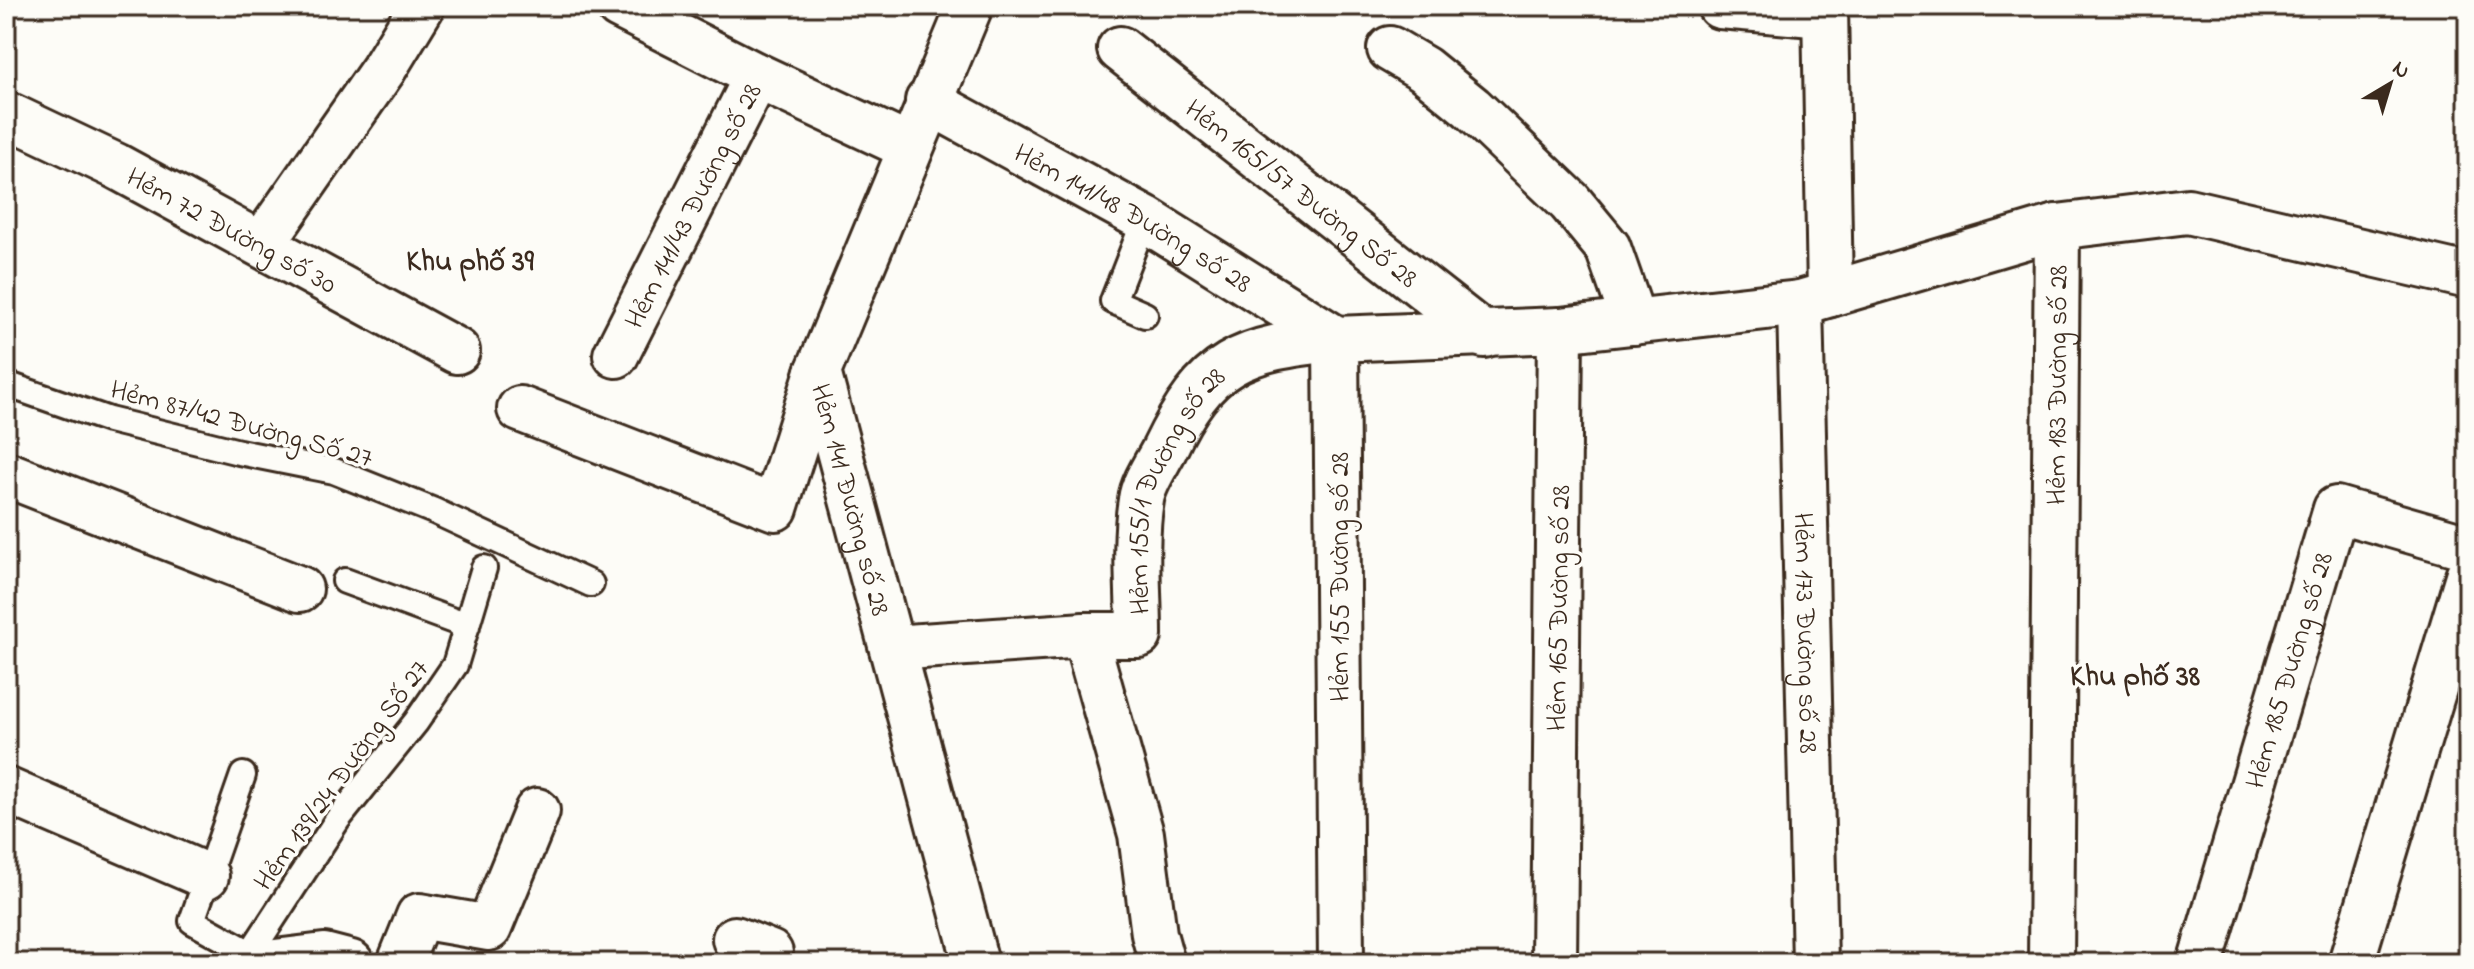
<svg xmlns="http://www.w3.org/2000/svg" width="2474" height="969" font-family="'Indie Flower',sans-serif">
<rect width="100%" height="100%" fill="#fdfcf7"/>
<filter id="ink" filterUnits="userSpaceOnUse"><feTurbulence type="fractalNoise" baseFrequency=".0125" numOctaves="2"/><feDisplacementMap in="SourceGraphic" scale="16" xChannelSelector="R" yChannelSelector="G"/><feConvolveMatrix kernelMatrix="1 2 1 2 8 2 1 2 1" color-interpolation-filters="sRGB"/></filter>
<g filter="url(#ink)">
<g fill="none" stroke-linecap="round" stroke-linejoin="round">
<defs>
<path id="lane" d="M1145 315 1113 301 1145 219
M6 384 109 420 239 452 334 471 434 511 591 584
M345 581 467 626
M243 775 192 921 250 953
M244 963 338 819 416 722 455 665 484 568"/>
<g id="street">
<path d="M619 6 757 76"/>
<path id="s1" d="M970 6 818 372 976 963"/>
<path d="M1720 6 1824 15"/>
<path d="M1825 6 1830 294"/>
<path id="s2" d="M1120 49 1484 335"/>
<path d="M1390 49 1424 69 1472 108 1570 202 1608 248 1634 322"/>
<path id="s3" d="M928 101 1145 219 1336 339"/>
<path id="s4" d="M6 114 116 166 457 351"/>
<path d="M262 244 383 70 422 6"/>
<path id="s5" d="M1800 303 1815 963"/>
<path d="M1560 330 1800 303 2057 227"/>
<path id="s6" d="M616 355 757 76 909 147"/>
<path d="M520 409 775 508 818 372"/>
<path d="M6 474 300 589"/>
<path d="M892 648 1085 635"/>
<path d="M6 790 206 876"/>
<path d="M735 939 770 953 767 963"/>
<path d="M267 963 324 956 351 963"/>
<path d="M400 963 419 916 489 928 537 811"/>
<path id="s7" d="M1162 963 1154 934 1141 834 1085 635H1139C1139 593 1134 541 1141 500 1143 484 1156 465 1164 450 1206 361 1241 348 1336 339"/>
<path d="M1341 963 1336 339 1560 330 1554 963"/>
<path id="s8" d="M2051 963 2057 227 2188 211 2468 276"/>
<path id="s9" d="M2200 963 2336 509 2468 547"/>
<path d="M2351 963 2468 576"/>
</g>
</defs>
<use href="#lane" stroke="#3b2a1e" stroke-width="30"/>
<use href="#street" stroke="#3b2a1e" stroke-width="50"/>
<use href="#lane" stroke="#fdfcf7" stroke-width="24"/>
<use href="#street" stroke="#fdfcf7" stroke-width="44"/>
</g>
</g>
<g text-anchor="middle" stroke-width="7" stroke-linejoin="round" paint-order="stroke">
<g font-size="28" fill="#3b2a1e" stroke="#fdfcf7">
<text dy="10" stroke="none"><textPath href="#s2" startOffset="232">Hẻm 165/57 Đường Số 28</textPath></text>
<text dy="10" stroke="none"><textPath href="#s6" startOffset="168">Hẻm 141/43 Đường số 28</textPath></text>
<text dy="10" stroke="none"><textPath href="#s3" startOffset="236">Hẻm 141/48 Đường số 28</textPath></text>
<text dy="10" stroke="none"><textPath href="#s4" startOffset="254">Hẻm 72 Đường số 30</textPath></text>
<text dy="10" stroke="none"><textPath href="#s8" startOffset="578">Hẻm 183 Đường số 28</textPath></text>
<text transform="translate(242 422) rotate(15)" y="10">Hẻm 87/42 Đường Số 27</text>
<text dy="10" stroke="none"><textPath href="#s7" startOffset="546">Hẻm 155/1 Đường số 28</textPath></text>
<text dy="10" stroke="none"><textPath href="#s1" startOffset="528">Hẻm 141 Đường số 28</textPath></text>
<text transform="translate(1338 577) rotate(-90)" y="10">Hẻm 155 Đường số 28</text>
<text transform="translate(1557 608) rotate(-89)" y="10">Hẻm 165 Đường số 28</text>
<text dy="10" stroke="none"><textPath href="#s5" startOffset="330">Hẻm 173 Đường số 28</textPath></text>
<text dy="10" stroke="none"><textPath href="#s9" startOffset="306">Hẻm 185 Đường số 28</textPath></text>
<text transform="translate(340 774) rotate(-54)" y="10">Hẻm 139/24 Đường Số 27</text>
</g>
<g font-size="30" font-weight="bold" fill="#3b2a1e" stroke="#fdfcf7">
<text x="470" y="270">Khu phố 39</text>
<text x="2135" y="685">Khu phố 38</text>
</g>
</g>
<rect width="2474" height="969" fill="none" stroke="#fdfcf7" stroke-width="32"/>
<rect x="16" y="16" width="2442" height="937" fill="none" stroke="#3b2a1e" stroke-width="3" filter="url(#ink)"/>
<g transform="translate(2390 84) rotate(38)" stroke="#fdfcf7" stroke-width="6" paint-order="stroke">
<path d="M0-6L14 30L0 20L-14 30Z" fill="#3b2a1e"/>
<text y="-12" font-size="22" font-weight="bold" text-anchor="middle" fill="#3b2a1e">N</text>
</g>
</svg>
